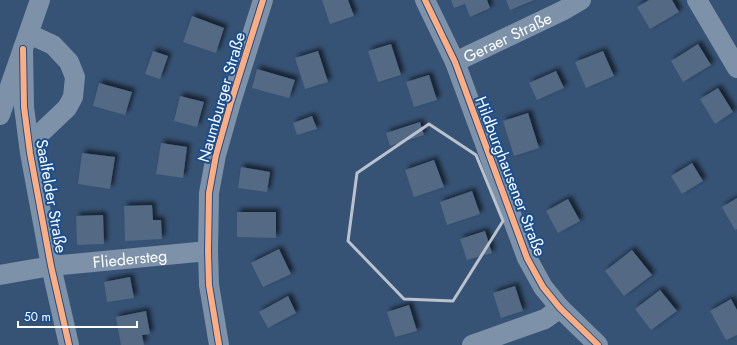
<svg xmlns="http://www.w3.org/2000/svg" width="737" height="345" font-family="Jost,sans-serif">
<defs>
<filter id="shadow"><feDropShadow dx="3.5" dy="-3.5" stdDeviation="2" flood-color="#0009"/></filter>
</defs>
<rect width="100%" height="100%" fill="#365274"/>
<path fill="#526984" filter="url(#shadow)" d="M322 0H348L354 16 330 24Z
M451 0H487L490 8 470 17 465 4 454 8Z
M506 0H534L510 10Z
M649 0H672L679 12 650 29 637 7Z
M192 16 224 28 216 53 183 42Z
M391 44 401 75 378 82 368 51Z
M698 44 711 65 683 82 671 61Z
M153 51 168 56 160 79 145 74Z
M318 51 328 82 305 89 295 58Z
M603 51 614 76 586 88 575 62Z
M257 69 295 80 289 98 252 88Z
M556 71 564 88 537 100 529 83Z
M429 75 437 100 414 107 406 82Z
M99 83 132 92 125 115 93 106Z
M718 88 733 112 715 124 700 99Z
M180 96 204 102 197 127 174 121Z
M528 113 539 148 514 156 503 121Z
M312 116 317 129 297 135 293 123Z
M420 122 424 135 390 146 386 133Z
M161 143 187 147 183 178 156 174Z
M82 153 115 157 110 189 78 184Z
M434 160 444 187 414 197 405 170Z
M692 163 703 181 682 194 671 176Z
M241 167 270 172 267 192 238 188Z
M472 191 480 214 447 225 440 202Z
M737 198V229L735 230 722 207Z
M568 199 580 221 558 233 546 211Z
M152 205 153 220H161L162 239 125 241 124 206Z
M237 212H276V238L237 237Z
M103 215 104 244 77 245 76 216Z
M485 231 492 253 467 260 460 239Z
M279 249 291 274 263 287 251 263Z
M632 250 652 275 624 296 605 271Z
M130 277 134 298 107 302 104 282Z
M515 286 523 311 501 318 493 293Z
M660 290 677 311 651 330 635 309Z
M288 296 296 313 268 328 259 312Z
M731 299 737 310V335L726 340 710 311Z
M409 305 417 331 395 337 387 312Z
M146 311 150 334 142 335 144 345H121L116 317Z"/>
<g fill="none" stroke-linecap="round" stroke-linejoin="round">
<g stroke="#7d92a8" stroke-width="20">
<path d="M425 0 455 62 527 258 543 287 560 308 598 345"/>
<path d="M697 0 737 68"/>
<path d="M29 34 53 45 69 62 75 77 73 97 67 108 29 144"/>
<path d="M23 49 24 107 30 153 51 266 69 345"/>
<path id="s1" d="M455 62 564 10 581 0"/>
<path d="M0 115 40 0"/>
<path id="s2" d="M0 275 51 266 208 251"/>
<path d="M219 345 209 285 208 251 209 193 216 155 231 102 263 0"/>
<path d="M472 345 545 319 560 308"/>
</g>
<defs>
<path id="cycleway" d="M425 0 455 62 527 258 543 287 560 308 598 345
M23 49 24 107 30 153 51 266 69 345
M219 345 209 285 208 251 209 193 216 155 231 102 263 0"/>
</defs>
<use href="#cycleway" stroke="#1b4f8f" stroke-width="8"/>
<use href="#cycleway" stroke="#ffac80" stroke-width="6"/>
</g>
<path fill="none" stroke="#b9c2ce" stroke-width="3" stroke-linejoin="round" d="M429 124 476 155 503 221 453 301 404 299 348 241 357 173Z"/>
<g text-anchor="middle" stroke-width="4" stroke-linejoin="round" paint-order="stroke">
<g font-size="16" fill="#fff" stroke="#1b4f8f">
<text dy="6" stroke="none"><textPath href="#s1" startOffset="58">Geraer Straße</textPath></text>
<text transform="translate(221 97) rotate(-74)" y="6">Naumburger Straße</text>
<text transform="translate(511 176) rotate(69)" y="6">Hildburghausener Straße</text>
<text transform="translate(52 196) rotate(80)" y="6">Saalfelder Straße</text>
<text dy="6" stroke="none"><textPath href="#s2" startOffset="131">Fliedersteg</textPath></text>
</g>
</g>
<path d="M18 321v6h119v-6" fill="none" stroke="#ffffff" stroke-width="2"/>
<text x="24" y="321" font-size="12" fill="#ffffff" stroke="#1b4f8f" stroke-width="3" paint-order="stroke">50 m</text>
</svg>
